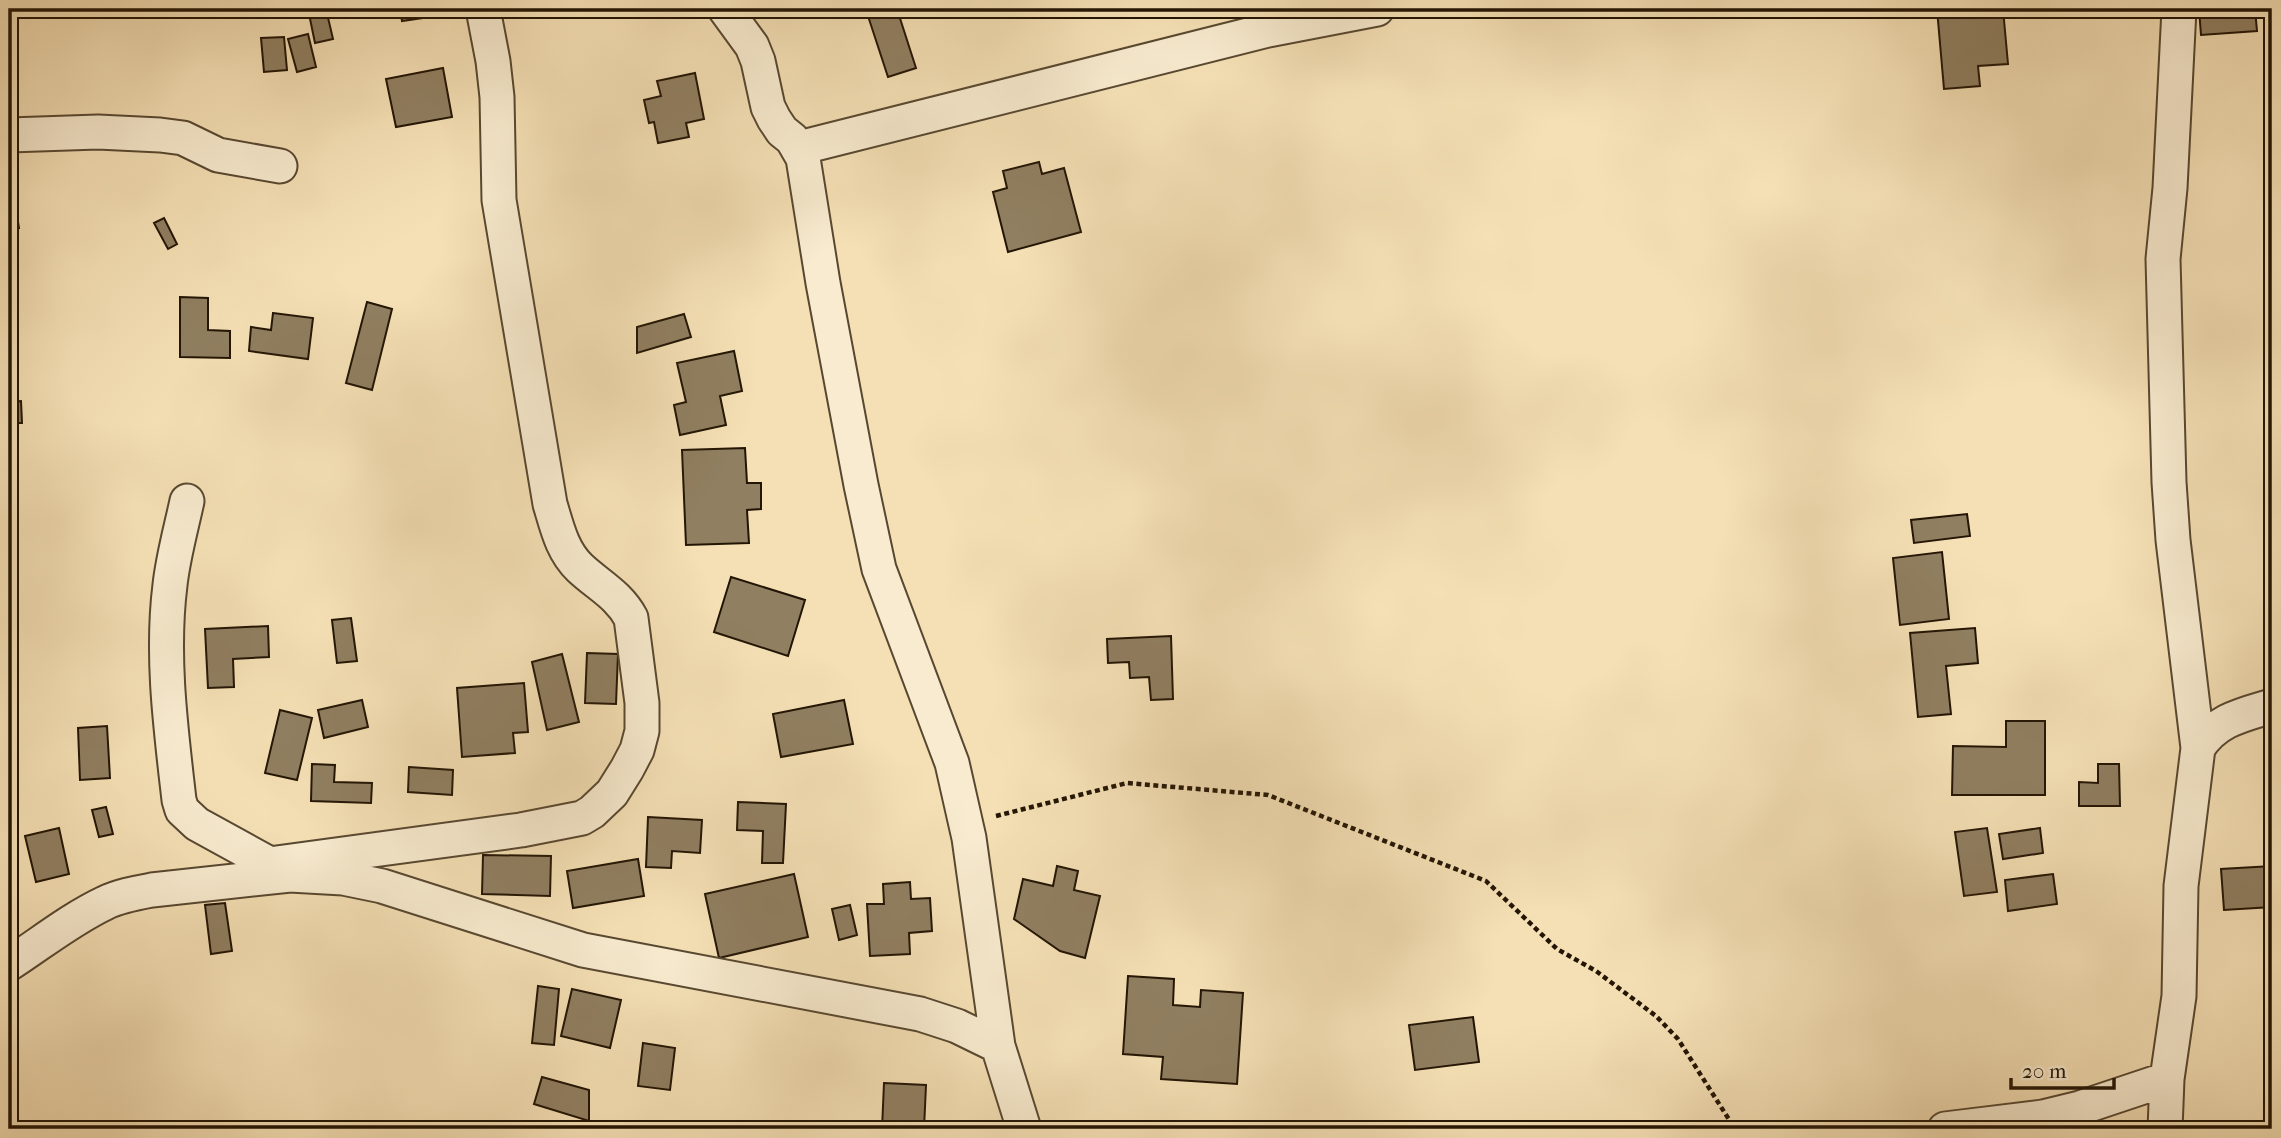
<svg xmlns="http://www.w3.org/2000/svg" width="2281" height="1138" font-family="'IM FELL French Canon',serif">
<rect width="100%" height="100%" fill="#f5e0b5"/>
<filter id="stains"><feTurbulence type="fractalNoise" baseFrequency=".00286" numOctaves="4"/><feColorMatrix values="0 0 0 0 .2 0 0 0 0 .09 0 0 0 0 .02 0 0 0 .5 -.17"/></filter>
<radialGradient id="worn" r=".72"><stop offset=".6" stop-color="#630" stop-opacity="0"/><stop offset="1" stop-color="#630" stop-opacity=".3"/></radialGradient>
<path fill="#907f61" stroke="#231505" stroke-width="2" d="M308 9H326L333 39 315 43Z
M400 9H436L437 16 402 21Z
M880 9H897L916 68 888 77 867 13Z
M1937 9H2003L2008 64 1978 66 1980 86 1944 89Z
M2199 9H2255L2257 31 2201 35Z
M308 34 316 67 297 72 288 39Z
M284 37 287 70 264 72 261 38Z
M443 68 452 117 396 127 386 79Z
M695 73 704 119 686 123 689 137 658 143 654 122 649 123 644 100 661 96 657 81Z
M1039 162 1042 174 1064 168 1081 232 1008 252 993 192 1007 188 1003 171Z
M9 166 19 228 9 229Z
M164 218 177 244 168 249 154 223Z
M9 249H13L16 312 9 313Z
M180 297 208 298V330L230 331V358L180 357Z
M367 302 392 309 372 390 346 383Z
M273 313 313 318 308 359 249 351 251 327 271 330Z
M684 314 691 337 637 353V327Z
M734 351 742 391 720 396 726 425 680 435 674 405 686 402 677 363Z
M21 401 22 423H9V402Z
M745 448 747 483H761V509L747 510 749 543 686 545 682 450Z
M1967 514 1970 536 1914 543 1911 520Z
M1942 552 1949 619 1900 625 1893 558Z
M731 577 805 600 788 656 714 632Z
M351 618 357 661 337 663 332 620Z
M268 626 269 657 233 659 234 687 208 688 205 629Z
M1975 628 1978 663 1946 666 1951 714 1918 717 1910 633Z
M1171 636 1173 699 1151 700 1149 677 1130 678 1129 662 1108 663 1107 639Z
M587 653 618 654 616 704 585 703Z
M562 654 579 722 547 730 532 662Z
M524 683 528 732 513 733 515 753 462 757 457 688Z
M362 700 368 727 324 738 318 710Z
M844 700 853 744 781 757 773 714Z
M280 710 312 718 297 780 265 773Z
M2006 721H2045V795H1952L1953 746 2006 747Z
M107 726 110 778 80 780 78 728Z
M312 764 335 765 334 782 372 783 371 803 311 801Z
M2098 764H2119L2120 806H2079V782L2098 783Z
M409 767 453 770 452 795 408 792Z
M738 802 786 804 783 863H762L763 831 737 830Z
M106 807 113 834 99 837 92 810Z
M648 817 702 820 700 853 672 851 671 868 646 867Z
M59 828 69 874 36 882 25 836Z
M1987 828 1997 892 1964 896 1955 832Z
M2040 828 2043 853 2003 859 1999 834Z
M483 855 551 856 550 896 482 894Z
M638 859 644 896 573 908 567 871Z
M1057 866 1078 871 1074 890 1100 896 1085 958 1060 951 1014 919 1023 879 1053 886Z
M2272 866V907L2224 910 2221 869Z
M794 874 808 937 719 958 705 894Z
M2053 874 2057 904 2008 911 2005 880Z
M910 882 911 899 930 898 932 931 909 933 910 954 870 956 867 904H884L883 884Z
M225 903 232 951 211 954 205 905Z
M850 905 857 935 839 940 832 909Z
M1128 976 1174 979 1173 1005 1200 1007 1201 990 1243 993 1237 1084 1161 1079 1163 1057 1123 1054Z
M538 986 559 989 554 1045 532 1043Z
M572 989 621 1000 610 1048 561 1036Z
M1473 1017 1479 1062 1415 1070 1409 1025Z
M643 1043 675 1048 670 1090 638 1086Z
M542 1077 589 1090V1121L534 1104Z
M884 1083 926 1085 924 1129H882Z"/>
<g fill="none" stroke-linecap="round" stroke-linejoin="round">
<defs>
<path id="street" d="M725 9 752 46 758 61 768 107 774 119 782 131 792 139 803 158 823 283 861 485 879 569 952 763 969 838 998 1046 1024 1129
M2179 9 2170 188 2163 259 2169 482 2173 540 2198 748
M9 135 98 132 160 135 183 138 218 155 280 166
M799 148 1268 30 1377 9
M187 501C181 529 173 557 170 585 161 656 171 730 179 800L182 810 197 824 288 874
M269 864 521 830 582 818 592 812 612 793 627 769 637 750 642 731V703L631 618C619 595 598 585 580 568 562 551 557 527 550 504L499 200 497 97 493 61 483 9
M9 964C40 944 71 919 105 903 119 896 136 893 152 890L290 875 343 878 382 886 583 950 920 1014 957 1026 998 1046
M1945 1129 2043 1117 2080 1108 2167 1079
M2165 1129 2167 1079 2179 996 2181 886 2198 748C2216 720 2242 715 2272 706"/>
</defs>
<use href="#street" stroke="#584831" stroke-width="37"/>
<path stroke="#231505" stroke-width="4.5" stroke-dasharray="5 3.5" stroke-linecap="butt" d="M996 816 1127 783 1268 795 1486 881 1557 949 1596 971 1656 1016 1678 1039 1735 1129"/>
<use href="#street" stroke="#f8ebcf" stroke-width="33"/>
</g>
<rect width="2281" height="1138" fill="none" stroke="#f5e0b5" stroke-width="35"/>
<rect x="10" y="10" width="2260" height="1117" fill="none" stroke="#231505" stroke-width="3.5"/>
<rect x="18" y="18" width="2246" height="1103" fill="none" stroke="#231505" stroke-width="2"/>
<path d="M2011 1078v10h103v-10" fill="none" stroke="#231505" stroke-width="3.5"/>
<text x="2022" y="1078" font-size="21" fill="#231505" stroke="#f8ebcf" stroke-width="5" paint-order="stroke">20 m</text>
<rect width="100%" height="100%" filter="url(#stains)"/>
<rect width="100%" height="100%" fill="url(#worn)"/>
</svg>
